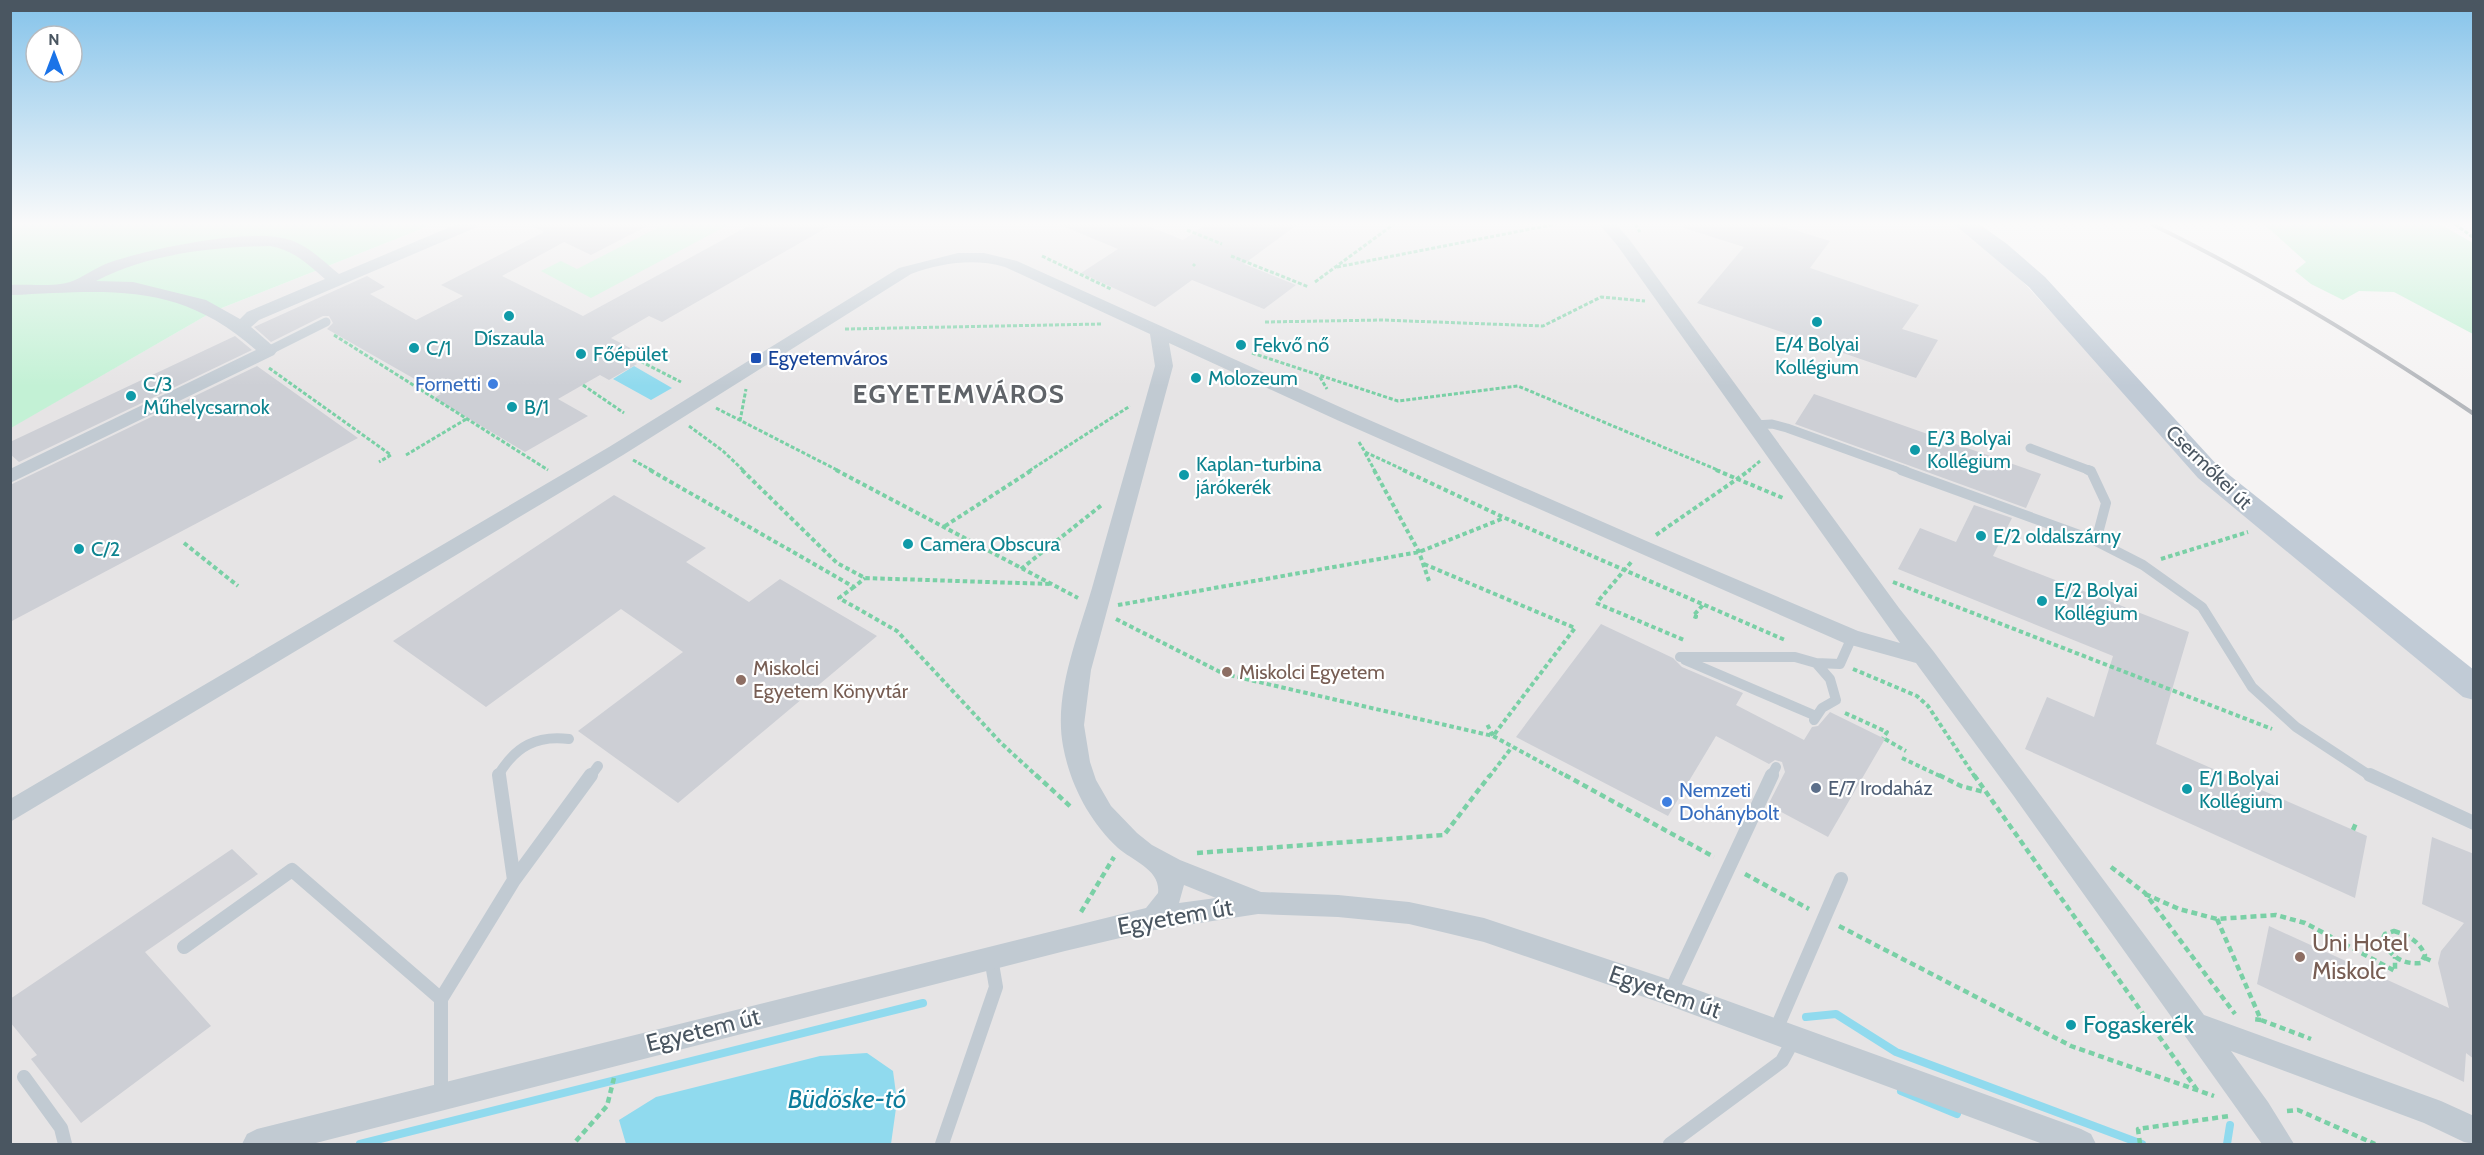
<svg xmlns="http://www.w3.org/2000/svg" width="2484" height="1155" font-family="Cabin,sans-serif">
<rect width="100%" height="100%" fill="#f5f3f3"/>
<path fill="#e6e4e5" d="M434 224H1959L1980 236 2150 418 2473 696V1144H11L10 428 214 311Z"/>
<path fill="#c3f1d5" d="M11 224H434L214 311 11 428Z
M665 224H730L591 298 541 271 561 261 577 269Z
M2264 224H2440L2473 243V334L2394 292 2359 291 2343 300 2311 284 2295 271 2306 262Z"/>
<path fill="#90daee" d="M634 366 672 388 651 400 613 379Z
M867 1053 893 1071 897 1101 891 1144H626L619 1120 656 1097 820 1056Z"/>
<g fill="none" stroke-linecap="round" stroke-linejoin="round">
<path stroke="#90daee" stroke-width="8" d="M1806 1017 1836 1014 1896 1052 2142 1144
M1901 1091 1957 1114
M360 1144 923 1003
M2227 1144 2230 1125"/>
</g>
<path fill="#cdcfd5" d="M528 224H651L591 255 564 242 502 276 583 316 752 224H833L662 322 649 316 611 338 638 352 626 358 637 364 609 380 600 375 558 399 588 416 525 452 434 398 441 394 327 329 333 323 329 316H323L271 342 254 327 367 276 385 287 370 294 416 320 463 296 441 285 544 232Z
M1058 224H1143L1183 240 1206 224H1298L1244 264 1296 285 1264 309 1192 280 1155 307 1081 273 1118 249Z
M1684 224H1775L1830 241 1810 268 1919 305 1902 329 1938 340 1916 378 1697 303 1744 247 1684 228Z
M235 336 252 350 19 462 10 454V442Z
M257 366 358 438 10 622V485Z
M1814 394 2041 474 2026 508 1795 424Z
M614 495 706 548 686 562 749 602 780 579 877 636 678 803 578 731 683 652 621 609 486 707 393 641Z
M1974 505 2012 518 1993 556 2189 632 2156 744 2367 836 2355 898 2025 749 2047 697 2094 717 2113 656 1898 569 1920 528 1956 542Z
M1601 624 1673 658 1682 667 1743 693 1736 705 1804 740 1812 727 1818 726 1830 712 1885 739 1828 837 1768 805 1785 772 1782 762 1775 760 1769 764 1716 736 1668 816 1516 737Z
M2432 837 2474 854V1059L2466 1053 2464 1082 2257 984 2269 926 2449 1008 2438 963 2441 951 2464 923 2422 904Z
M232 849 258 874 145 952 211 1026 81 1123 31 1059 37 1055 10 1022V999Z"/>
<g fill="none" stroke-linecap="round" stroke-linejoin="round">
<path stroke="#7ad0a6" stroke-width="3" stroke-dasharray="4 2" stroke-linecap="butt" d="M1635 224 1640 232
M2455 224 2474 238
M1187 230 1222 244
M1042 256 1111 289
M1231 256 1309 287
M1193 266 1195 264
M1337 267 1556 224
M1315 282 1394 224
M1265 322 1382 320 1543 326 1601 297 1645 301
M845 329 1102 324
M334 335 548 470
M1252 353 1398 401 1518 386 1720 471
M630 356 681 382
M269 368 391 455 379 462
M1320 377 1327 389
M583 385 624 413
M716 408 839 471
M740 421 746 389
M689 426 723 451 744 471
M1359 442 1365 452 1406 471
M1365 453 1375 471
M633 460 653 471
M1029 471 1130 406
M1748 471 1760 461"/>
<path stroke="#7ad0a6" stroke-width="4" stroke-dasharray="4.5 3" stroke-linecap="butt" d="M650 470 854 587 865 578
M742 470 837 563 865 578 1050 584
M836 470 1078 598
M1374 470 1419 552 1429 581
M1403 470 1505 518 1785 640
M1716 470 1783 498
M945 526 1032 470
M1656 535 1750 470
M184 543 238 586
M2161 559 2248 532
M1424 564 1575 628 1493 736 1487 724
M1021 569 1103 504
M1893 582 2272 729
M854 587 839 598 897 631 1001 743 1038 777
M1599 600 1633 560
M1596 603 1684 640
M1118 605 1419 552 1504 518
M1696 615V617L1693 616 1703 605
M1116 619 1224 674 1493 736 1568 777
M1853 669 1917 696 1928 706 1975 777
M1845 713 1887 732 1883 738
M1885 739 1906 751
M1902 758 1942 777
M1489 777 1512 747"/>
<path stroke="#7ad0a6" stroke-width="4.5" stroke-dasharray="6 4" stroke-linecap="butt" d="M1036 775 1071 807
M1565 775 1714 857
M1939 775 1961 786 1984 792
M1974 775 2197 1090
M2353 830 2356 823
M1197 853 1444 835 1490 775
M2111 867 2145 893 2235 1014
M1745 874 1809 909
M2145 894 2179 909 2217 919 2276 915 2305 923 2395 971V957
M1081 912 1114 857
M2217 919 2261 1020 2252 1019
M1839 926 2071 1046 2214 1096
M2394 931C2408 935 2419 941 2425 955L2421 963C2403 965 2388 956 2383 938L2385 934Z
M2425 958 2434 962
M2261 1020 2311 1039
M2287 1111 2298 1110 2375 1144
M576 1141 607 1106 614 1078
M2140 1144 2138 1129 2229 1116"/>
<path stroke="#c1cad2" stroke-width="9" d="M268 351 326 322
M1754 425 1772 424 1787 428 1906 471
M2030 448 2091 471"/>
<path stroke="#c1cad2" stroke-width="10" d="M1901 470 2096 541
M2088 470 2091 471 2106 503 2096 541 2143 565 2202 607 2252 687 2296 727 2372 777
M1680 657H1795L1816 663 1840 664 1852 637
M1685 660 1816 716
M1814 720 1822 708 1836 700 1830 679 1816 663
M499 777V774C516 746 537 735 569 739
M590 777 598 766
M1771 777 1776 767"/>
<path stroke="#c1cad2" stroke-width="14" d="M2370 775 2474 823
M514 880 591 775
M184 947 292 870 441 999
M1670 993 1772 775
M1775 1032 1841 879
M24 1077 61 1128 65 1144
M441 1098V999L514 880 499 775
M942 1144 996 987 991 958
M1670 1144 1782 1061 1794 1039"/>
<path fill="#c1cad2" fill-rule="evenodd" d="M457 224H479L477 227 259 320 251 327 274 347 277 351 274 355 10 483V469L256 350C178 280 107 291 10 295V285C27 284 55 287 70 282 84 277 96 267 111 262 149 249 253 227 290 240 309 246 324 262 339 274ZM270 246C292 249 309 265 325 279L247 312 240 319 206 300 133 282 96 281C147 254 212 247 270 246Z
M1599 224H1616L1629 239 1899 608 1934 652 2204 1015 2441 1101 2474 1116V1144L2464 1142 2424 1123 2231 1051 2268 1102 2294 1144H2262L2013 795 1916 663 1844 643 1337 420 1169 343 1173 366 1091 670 1084 725 1090 762 1096 780 1111 806 1137 833 1152 845 1180 860 1261 892 1338 895 1409 902 1484 918 1670 980 2081 1129 2091 1134 2096 1144H2043L1670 1006 1484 942 1409 924 1338 917 1258 914 1154 930 1065 951 312 1144H242L247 1134 257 1129 1146 908 1158 893C1161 870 1133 861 1118 848 1089 821 1070 784 1063 746 1053 692 1080 632 1094 581 1114 509 1135 438 1155 366L1150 334 1005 267C973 258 942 263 911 274L623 455 10 822V799L609 447 899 268 958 253H984L1017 261 1351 412 1651 543 1858 631 1900 643 1617 245ZM1184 885 1216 898 1179 903Z"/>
<path fill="#c1cbd6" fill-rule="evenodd" d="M1954 224H1979L2007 244 2045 277 2218 466 2474 670V700L2463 697 2198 478 2029 287Z"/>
<path stroke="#b5b8bd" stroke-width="4" d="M2151 224C2264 279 2370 344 2474 414"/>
<path stroke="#7ad0a6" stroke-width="3" stroke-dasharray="4 2" stroke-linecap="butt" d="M406 455 468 418"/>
</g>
<linearGradient id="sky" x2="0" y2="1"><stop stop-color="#85c3ea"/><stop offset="0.58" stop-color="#fafafa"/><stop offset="1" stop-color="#fafafa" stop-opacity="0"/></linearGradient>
<rect width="2484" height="386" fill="url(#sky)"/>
<g fill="#0f9aa8" stroke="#fff" stroke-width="2">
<circle cx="509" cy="316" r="6"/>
<circle cx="1817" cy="322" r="6"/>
<circle cx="1241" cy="345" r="6"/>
<circle cx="414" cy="348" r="6"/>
<circle cx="581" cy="354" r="6"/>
<circle cx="1196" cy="378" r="6"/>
<circle cx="131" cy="396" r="6"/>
<circle cx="512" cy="407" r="6"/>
<circle cx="1915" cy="450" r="6"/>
<circle cx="1184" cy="475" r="6"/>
<circle cx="1981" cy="536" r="6"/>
<circle cx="908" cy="544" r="6"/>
<circle cx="79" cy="549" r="6"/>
<circle cx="2042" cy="601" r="6"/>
<circle cx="2187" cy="789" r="6"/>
<circle cx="2071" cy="1025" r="6"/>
</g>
<rect fill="#1a4fb4" stroke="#fff" stroke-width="2" x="750" y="352" width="12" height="12" rx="3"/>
<g fill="#3f7fe0" stroke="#fff" stroke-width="2">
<circle cx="493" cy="384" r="6"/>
<circle cx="1667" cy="802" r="6"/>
</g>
<g fill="#8d6e63" stroke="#fff" stroke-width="2">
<circle cx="1227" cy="672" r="6"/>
<circle cx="741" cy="680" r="6"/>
<circle cx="2300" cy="957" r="6"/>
</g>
<circle fill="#5c6f8a" stroke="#fff" stroke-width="2" cx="1816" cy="788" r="6"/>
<g text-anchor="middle" stroke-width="4.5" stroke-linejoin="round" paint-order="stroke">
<g font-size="20" fill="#0d838f" stroke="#fff" text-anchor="start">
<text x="509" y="345" text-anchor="middle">Díszaula</text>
<text x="1817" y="351" text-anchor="middle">E/4 Bolyai<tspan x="1817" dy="23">Kollégium</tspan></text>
<text x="1253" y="352">Fekvő nő</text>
<text x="426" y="355">C/1</text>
<text x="593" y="361">Főépület</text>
<text x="1208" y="385">Molozeum</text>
<text x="143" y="391">C/3<tspan x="143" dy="23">Műhelycsarnok</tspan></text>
<text x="524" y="414">B/1</text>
<text x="1927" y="445">E/3 Bolyai<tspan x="1927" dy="23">Kollégium</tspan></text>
<text x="1196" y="471">Kaplan-turbina<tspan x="1196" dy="23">járókerék</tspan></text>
<text x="1993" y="543">E/2 oldalszárny</text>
<text x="920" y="551">Camera Obscura</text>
<text x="91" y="556">C/2</text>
<text x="2054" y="597">E/2 Bolyai<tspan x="2054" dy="23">Kollégium</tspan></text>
<text x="2199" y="785">E/1 Bolyai<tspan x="2199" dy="23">Kollégium</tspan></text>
</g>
<g font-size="20" fill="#164399" stroke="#fff" text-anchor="start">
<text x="768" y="365">Egyetemváros</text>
</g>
<g font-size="20" fill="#366cbe" stroke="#fff" text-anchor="end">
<text x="481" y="391">Fornetti</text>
<text x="1679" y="797" text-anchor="start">Nemzeti<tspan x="1679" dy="23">Dohánybolt</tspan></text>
</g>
<g font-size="20" fill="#4a5661" stroke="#fff">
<text transform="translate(2209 467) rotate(44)" y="7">Csermőkei út</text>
</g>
<g font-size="20" fill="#785e54" stroke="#fff" text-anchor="start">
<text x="753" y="675">Miskolci<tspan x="753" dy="23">Egyetem Könyvtár</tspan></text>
<text x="1239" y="679">Miskolci Egyetem</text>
</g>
<g font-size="20" fill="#4e5e75" stroke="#fff" text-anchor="start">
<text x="1828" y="795">E/7 Irodaház</text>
</g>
<g font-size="24" fill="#4a5661" stroke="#fff">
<text transform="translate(1175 917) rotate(-10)" y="8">Egyetem út</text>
<text transform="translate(1665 992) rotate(19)" y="8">Egyetem út</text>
<text transform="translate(703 1030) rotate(-14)" y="8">Egyetem út</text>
</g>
<g font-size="24" fill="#785e54" stroke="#fff" text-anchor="start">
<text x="2312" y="951">Uni Hotel<tspan x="2312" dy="28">Miskolc</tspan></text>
</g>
<g font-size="24" fill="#0d838f" stroke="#fff" text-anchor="start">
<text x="2083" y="1033">Fogaskerék</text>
</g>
<g font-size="26" font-weight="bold" letter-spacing="1.5" fill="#5f6368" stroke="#fff">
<text x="959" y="403">EGYETEMVÁROS</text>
</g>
<g font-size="26" font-style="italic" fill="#0c7c9b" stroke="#fff">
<text x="847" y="1108">Büdöske-tó</text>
</g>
</g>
<rect width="2484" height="1155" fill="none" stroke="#4a5661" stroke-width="24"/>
<g transform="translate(54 54)"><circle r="28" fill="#ffffff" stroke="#b7bbc0" stroke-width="1.5"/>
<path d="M0-4.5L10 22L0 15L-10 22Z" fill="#1a73e8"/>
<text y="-9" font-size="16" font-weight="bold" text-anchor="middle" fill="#4a5661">N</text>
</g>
</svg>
